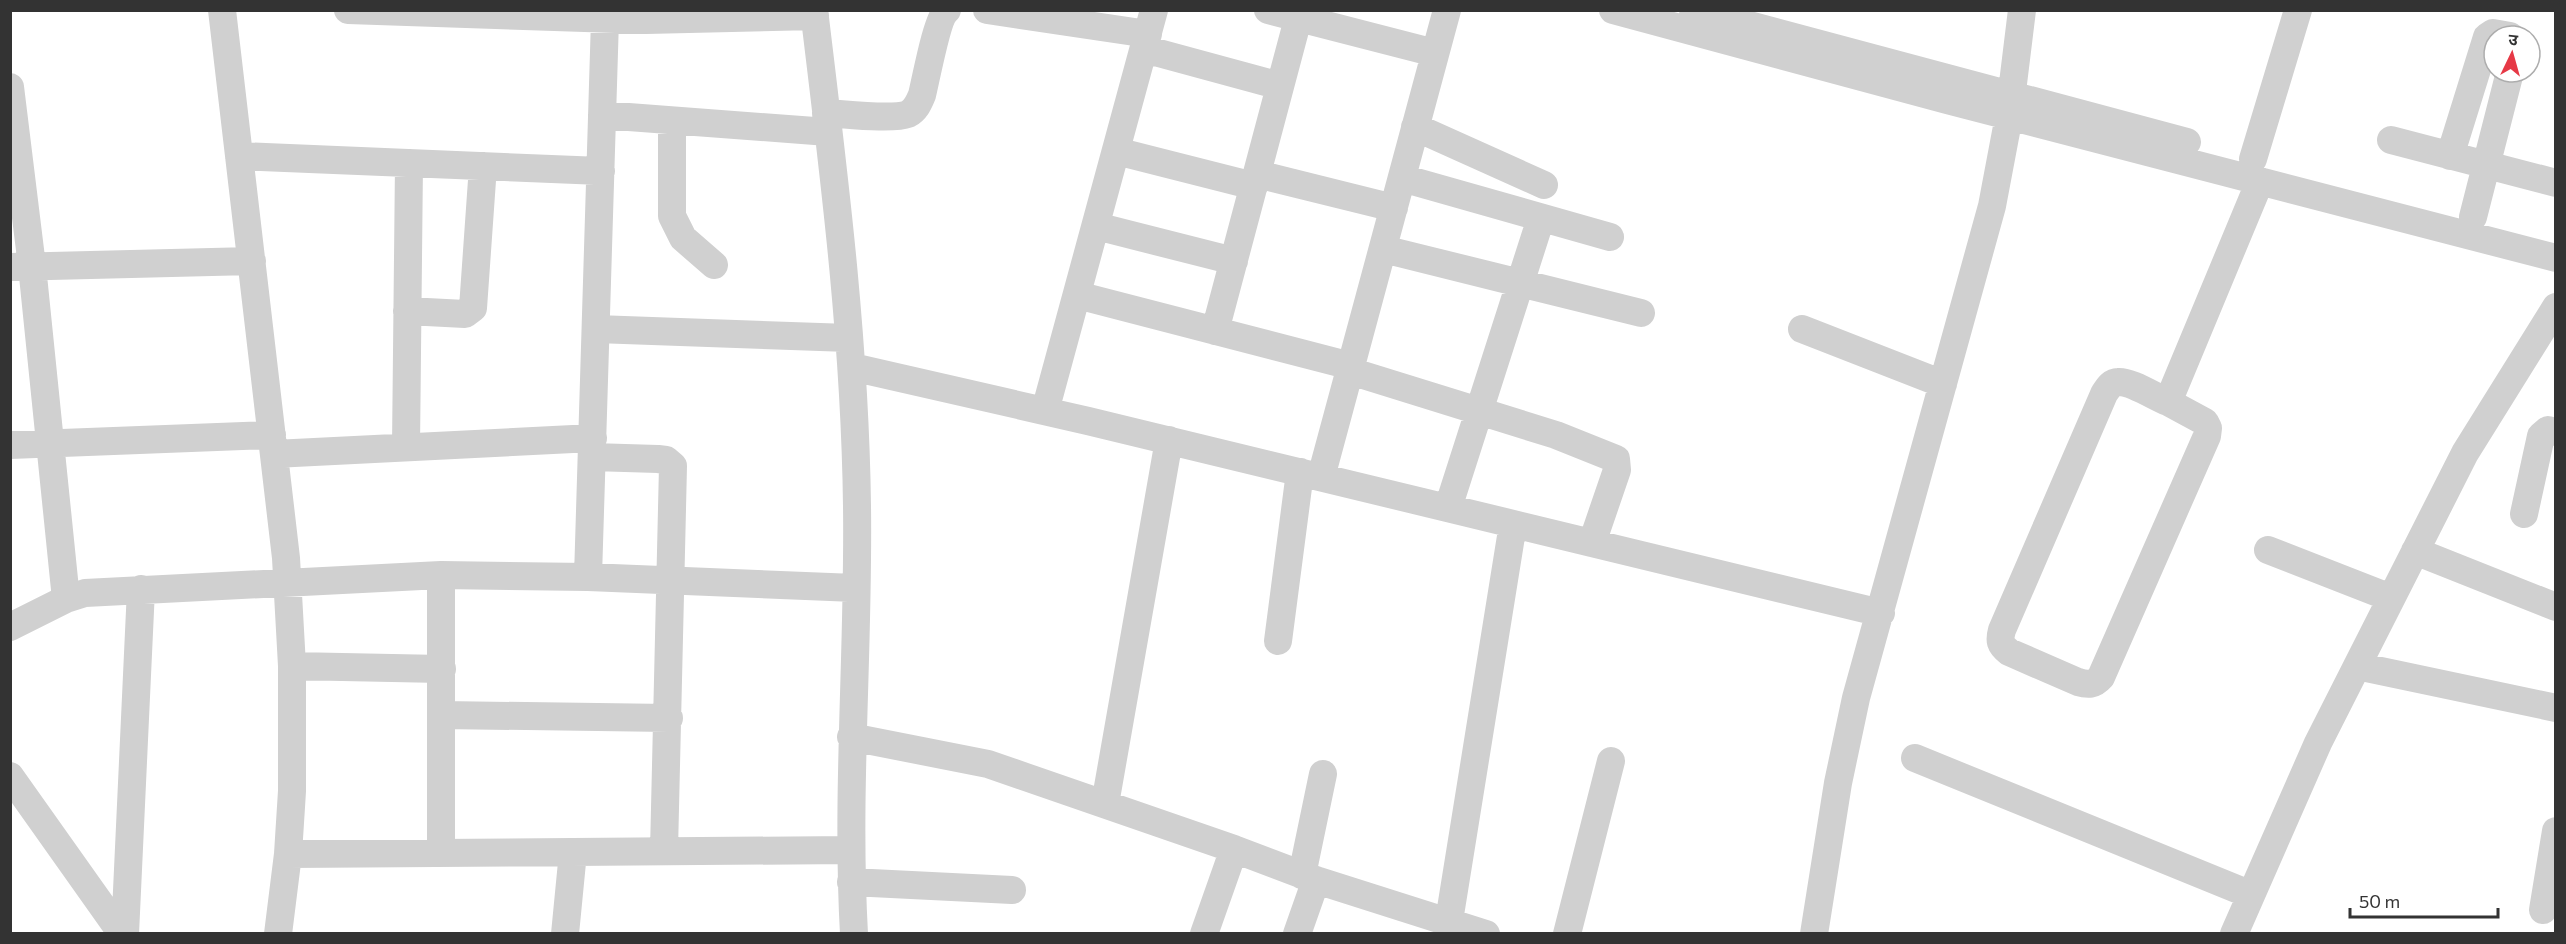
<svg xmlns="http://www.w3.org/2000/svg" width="2566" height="944" font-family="Commissioner,'Noto Sans Devanagari',sans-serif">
<rect width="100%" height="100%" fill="#fff"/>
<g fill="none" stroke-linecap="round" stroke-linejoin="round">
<path stroke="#d0d0d0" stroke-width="28" d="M222 10 286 558 292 666V791L288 854 278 934
M348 10 646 20 815 16
M814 10C834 175 855 340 857 506 859 649 846 791 854 934
M987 10 1148 34
M1268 10 1435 53
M1613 10 1947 100 2556 258
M1693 10 2187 142
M1144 49 1280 86
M10 87 32 266 66 599
M826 113C845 114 892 120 908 114 916 110 919 102 922 95 926 79 937 18 947 10
M602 115 828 132
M672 121V216L683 238 714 265
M1415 127 1544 185
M2391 140 2556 183
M1116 151 1254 186
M239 156 601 171
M2450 156 2487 37 2493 33 2510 36
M2253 159 2298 10
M1257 174 1394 208
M1402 178 1610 237
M2473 217 2510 72
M1096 226 1234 261
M1383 249 1641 313
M10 267 252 261
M1077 295 1351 366
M407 311 465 314 473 308 483 166
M596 329 849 338
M1802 329 1943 384
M1215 331 1298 19
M852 367 1088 421 1881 613
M1350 371 1556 435 1616 459 1617 470 1592 543
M2168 402 2205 422 2208 428 2207 436 2101 677C2094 685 2088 685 2078 682L2009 652C2000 645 1999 641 2002 630L2104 394C2108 388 2111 382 2118 382 2131 381 2155 397 2168 402L2260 181
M1045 411 1154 10
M10 445 272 435
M406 447 409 163
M274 454 593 438
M592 457 658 459 666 460 673 466 664 851
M1321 477 1447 10
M1448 508 1541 218
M2524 514 2541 436 2548 430 2556 432
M2268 550 2391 598
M2415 551 2556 607
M588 577 605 19
M10 627 66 599 85 593 441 575 588 577 855 588
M1278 641 1300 472
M292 666 442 669
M2357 666 2556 708
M442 715 669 718
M851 737 988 764 1234 849 1316 880 1486 934
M1915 758 2249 894
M10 776 122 934
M1105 804 1169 440
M441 852V575
M288 854 851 850
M1302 875 1323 774
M851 882 1012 890
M2543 910 2556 831
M1449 921 1513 524
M125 934 141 589
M565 934 573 852
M1204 934 1234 849
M1297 934 1316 880
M1567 934 1611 761
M1814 934 1838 783 1856 698 1992 206 2009 116 2022 10
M2234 934 2318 743 2465 453 2556 307"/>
</g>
<rect width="2566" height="944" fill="none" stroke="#333333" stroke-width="24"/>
<g transform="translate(2512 54) rotate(5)"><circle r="28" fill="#ffffff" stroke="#adadad" stroke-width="1.5"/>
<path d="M0-4.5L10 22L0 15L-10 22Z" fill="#e63946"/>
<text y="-9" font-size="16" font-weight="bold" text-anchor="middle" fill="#333333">उ</text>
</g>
<path d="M2350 908v9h148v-9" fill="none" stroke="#333333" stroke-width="3"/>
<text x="2359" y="908" font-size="18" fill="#333333" stroke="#ffffff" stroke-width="4.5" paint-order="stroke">50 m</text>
</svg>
